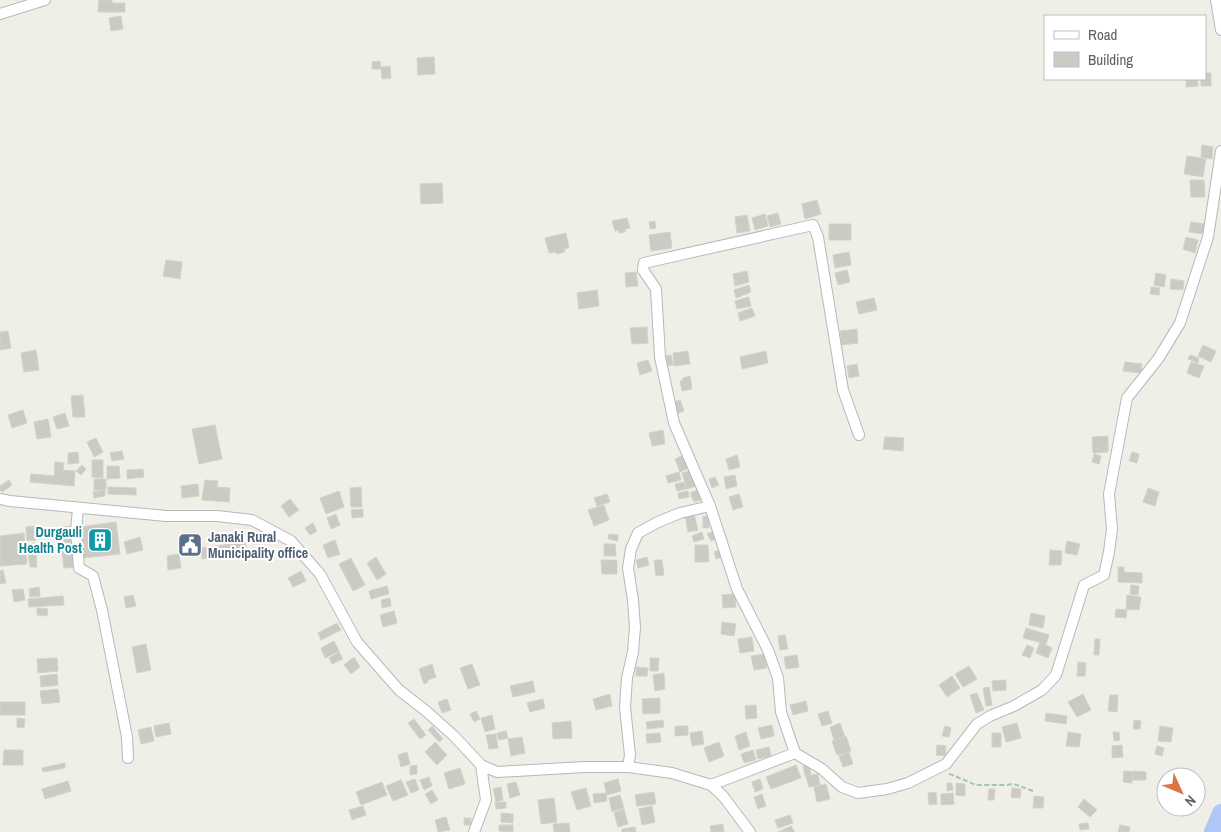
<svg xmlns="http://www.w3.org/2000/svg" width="1221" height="832" font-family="'Archivo Narrow',sans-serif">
<rect width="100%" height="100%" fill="#efefe7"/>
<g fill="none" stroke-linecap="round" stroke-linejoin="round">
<path stroke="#b0c6f7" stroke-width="18" d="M1213 832 1221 813"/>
</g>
<path fill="#cbcac4" stroke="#d3d3c6" d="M99 0H112V3H125V12H98Z
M121 16 123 29 111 31 109 18Z
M434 57 435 74 418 75 417 58Z
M380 61 381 69H372V62Z
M390 66 391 78 382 79 381 67Z
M1205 73H1211V86H1201V79H1205Z
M1186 79H1198V86L1186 87Z
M1202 145 1213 147 1212 159 1201 157Z
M1187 156 1206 159 1203 177 1184 174Z
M1190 180H1204L1205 197H1191Z
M442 183 443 203 421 204 420 184Z
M817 200 821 214 805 219 802 204Z
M778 213 781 224 770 227 767 216Z
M765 214 768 226 755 230 752 218Z
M747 215 750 231 737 233 735 217Z
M627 218 630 228 625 229V232L619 233 618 230 615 231 612 221Z
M655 221 656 228 650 229 649 222Z
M1191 222 1205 224 1204 234 1189 232Z
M829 224H851V240H829Z
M670 232 672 248 651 251 649 235Z
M566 233 569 248 564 249 565 252 557 254 556 252 549 253 545 238Z
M1186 237 1198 240 1195 253 1183 249Z
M849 252 851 265 835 268 833 255Z
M166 260 182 262 180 279 163 276Z
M847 270 850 282 838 285 835 273Z
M747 271 749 282 735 286 733 274Z
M636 272 638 286 626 287 625 273Z
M1156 273 1166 275 1164 287 1154 285Z
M1171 279 1184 281 1183 290 1170 289Z
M749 285 751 292 736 298 734 290Z
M1151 287 1160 288 1159 295 1150 294Z
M597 290 599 306 579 309 577 293Z
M749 297 751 306 737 309 735 301Z
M874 298 877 310 859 314 856 302Z
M752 308 755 316 740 321 738 313Z
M647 327 648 343 632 344 630 328Z
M857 329 858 343 842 345 840 331Z
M8 331 11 348 0 350V332Z
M1203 345 1216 351 1211 362 1198 356Z
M36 350 39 370 24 372 21 353Z
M688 351 690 364 674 366 673 353Z
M766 351 768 363 742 369 740 357Z
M671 355 673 365 664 367 662 357Z
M1190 355 1199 358 1198 363 1188 359Z
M648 360 652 371 640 375 637 363Z
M1125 362 1142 364 1141 373 1123 371Z
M1191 362 1204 366 1199 378 1187 373Z
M857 364 859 376 849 378 847 366Z
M690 376 692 389 682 391 680 381 683 380V378Z
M83 395 85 417H73L71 396Z
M680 400 684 411 676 414 672 403Z
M23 410 27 423 12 428 8 415Z
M65 413 69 426 57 429 53 417Z
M48 419 51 437 37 439 34 422Z
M215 425 222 459 199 464 192 429Z
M663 430 665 444 652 446 649 433Z
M1108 436V452L1093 453 1092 437Z
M885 437 904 438 903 451 883 449Z
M96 438 103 452 94 457 87 442Z
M122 451 124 459 112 461 110 453Z
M78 452 79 463 68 464V453Z
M1132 452 1139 454 1137 463 1129 461Z
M1094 454 1101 456 1099 464 1092 462Z
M683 455 689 468 680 472 675 459Z
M737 455 740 467 729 470 726 459Z
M92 460H103V478L92 477Z
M55 462 64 463 63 470 75 471 74 486 30 482 31 474 54 476Z
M82 465 86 469 81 475 76 471Z
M107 466H119L120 478 107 479Z
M143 469 144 477 127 479V470Z
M692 470 697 486 687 489 682 473Z
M679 472 681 480 668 483 666 476Z
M735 475 737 486 726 489 724 477Z
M715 477 719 485 712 488 709 479Z
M94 479H106V490H94Z
M9 480 12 485 2 492 0 490V486Z
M205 480 218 481 217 487 230 488 229 502 202 500Z
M685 482 686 489 677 491 675 484Z
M198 484 199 496 182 498 181 486Z
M108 487 136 488V495L108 494Z
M361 487 362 507H351L350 488Z
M1148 488 1159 492 1155 506 1143 502Z
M105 490V496L94 498 93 492Z
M697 490 701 500 694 502 690 493Z
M339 491 344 507 326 514 320 498Z
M688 491 689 497 679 499 678 493Z
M607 494 610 502 597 506 594 498Z
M739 494 743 507 733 510 729 497Z
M290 499 299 510 289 517 281 506Z
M604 505 609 520 594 526 588 510Z
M363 509V517L352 518 351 510Z
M336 514 340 525 331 529 327 518Z
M694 514 698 530 688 532 685 516Z
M703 516H709V528H703Z
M116 522 120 554 83 558 79 527Z
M313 523 317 531 310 535 305 528Z
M35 526 36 540 27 541 26 527Z
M72 526 77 567 64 568 59 527Z
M714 531 718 538 711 541 707 534Z
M702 532 704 539 694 542 692 536Z
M24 533 27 564 0 566V536Z
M609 534 618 535V541L608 539Z
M140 537 143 550 127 554 124 542Z
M335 540 340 554 328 558 323 545Z
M1067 541 1080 544 1077 555 1065 553Z
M245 542 247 553 202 559 201 548Z
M35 543 37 567H30L27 544Z
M604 544H615L616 556H604Z
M695 545H708L709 562H695Z
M719 550 722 557 716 559 714 552Z
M1050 550 1062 551 1061 565H1049Z
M179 554 181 568 168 570 167 556Z
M376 557 386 574 377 580 367 563Z
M647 557 649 565 638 568 636 560Z
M351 558 365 585 353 591 339 564Z
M601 560H617V574H602Z
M654 560H662L664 575 656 576Z
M1118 567H1124V572L1142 573V583L1118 582Z
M3 570 6 583 0 584V571Z
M301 571 306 581 293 587 288 578Z
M1131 585 1139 586 1138 595 1130 594Z
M387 586 389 594 371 599 369 591Z
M39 587 40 596 30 597 29 589Z
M23 589 25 600 14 602 12 590Z
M735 594 736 607 723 608 722 595Z
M133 595 136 606 126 608 124 597Z
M1127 595 1141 597 1139 610 1126 609Z
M63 596 64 605 29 607 28 599Z
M390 598 391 606 382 608 381 600Z
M37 608 48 609 47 616 37 615Z
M1116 609 1127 610 1126 618 1115 617Z
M394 611 397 623 383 627 380 615Z
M1031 613 1045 616 1043 628 1029 625Z
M722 622 736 624 734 636 721 634Z
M337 623 341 630 321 640 318 633Z
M1026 628 1049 635 1046 644 1023 638Z
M785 635 788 649 780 650 778 636Z
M752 637 754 651 740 653 738 639Z
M1095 639H1100L1099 655H1094Z
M334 641 339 651 325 658 321 648Z
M1040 642 1052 648 1048 658 1036 653Z
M146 644 151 670 137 673 132 647Z
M1027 645 1034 648 1030 658 1022 655Z
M339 652 343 659 332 664 329 658Z
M764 654 767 668 754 670 751 656Z
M797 655 799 667 786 669 784 657Z
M354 657 360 667 351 674 344 665Z
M57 658 58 671 38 673 37 659Z
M650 658H659L658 671H650Z
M1078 662 1086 663 1085 676H1077Z
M432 664 436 677 428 680V682L424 684 419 669Z
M472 664 480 685 468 689 460 668Z
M969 666 977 679 963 687 955 674Z
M636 667 648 668 647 676H636Z
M664 673 665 689 655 691 653 675Z
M57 674 58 685 41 687 40 676Z
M952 676 960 688 947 697 939 685Z
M1006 680V690L993 691 992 681Z
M533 681 535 692 513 697 510 686Z
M989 687 992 705 986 706 983 688Z
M58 689 60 702 42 704 40 691Z
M977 693 984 710 976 713 970 695Z
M610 694 612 706 596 710 593 699Z
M1083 694 1091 710 1077 717 1068 702Z
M1110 695H1118L1117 712 1108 711Z
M660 698V713L643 714 642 699Z
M447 699 451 710 442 713 438 702Z
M543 699 545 708 530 712 527 703Z
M806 701 808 711 793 715 790 705Z
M0 702H25V715H0Z
M756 705 757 718 746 719 745 706Z
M476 711 480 719 474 722 470 714Z
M828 711 832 723 822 726 818 714Z
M1046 713 1067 716 1066 724 1045 721Z
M492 715 495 729 485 732 481 718Z
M17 718 25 719 24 728 17 727Z
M414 719 426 735 420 739 408 723Z
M663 720 664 727 647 729 646 722Z
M1134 720 1141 721 1140 729H1133Z
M571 721 572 738 553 739 552 723Z
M169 723 171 734 156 737 154 726Z
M840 723 845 737 834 740 830 727Z
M1017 723 1021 738 1006 742 1002 727Z
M772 725 774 736 761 739 758 728Z
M432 726 443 739 439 742 428 730Z
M675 726H688V735L675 736Z
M945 726 951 728 949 737 942 736Z
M1160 726 1173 728 1171 742 1158 741Z
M151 727 154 741 141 744 138 730Z
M506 731 508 738 499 740 497 733Z
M702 731 704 744 692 746 690 733Z
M746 732 750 746 739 750 735 736Z
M1068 732 1081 734 1079 747 1066 746Z
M1113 732H1119L1120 740 1114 741Z
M660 733 661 742 647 743 646 734Z
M992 733H1001V747H992Z
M496 734 498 748 489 749 486 735Z
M846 736 851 751 837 755 832 741Z
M522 737 525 753 511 756 508 739Z
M435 742 447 755 437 765 425 752Z
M719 742 724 756 709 762 704 748Z
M937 745 946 746 945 756 936 755Z
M1122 745 1123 757 1112 758V746Z
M1157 746 1164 748 1162 756 1155 754Z
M769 747 771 756 758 759 756 750Z
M4 750H23V765H3Z
M753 750 756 760 744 763 741 754Z
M407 752 410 764 401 767 398 755Z
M849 752 853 764 843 767 839 756Z
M65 763V768L43 772 42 768Z
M417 765V774L410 775V766Z
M796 765 801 778 771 789 766 777Z
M809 765 811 775 805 776 803 766Z
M460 768 465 784 449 789 444 773Z
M1124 771 1133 772 1132 783 1123 782Z
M1133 771 1146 772V780H1133Z
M818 774 820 785 809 787 806 776Z
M429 777 432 786 424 790 420 780Z
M415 779 419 790 411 793 406 782Z
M618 779 621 791 607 795 604 783Z
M760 779 763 789 755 792 752 782Z
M401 780 408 795 393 801 386 786Z
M68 781 71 791 45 799 42 789Z
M382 782 387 795 361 805 356 792Z
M516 782 520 795 510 798 507 784Z
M947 783H952L953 790 947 791Z
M956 783 965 784V796L956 795Z
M826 784 830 799 817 802 814 787Z
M501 787 503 800 496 802 493 789Z
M586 788 591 806 577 810 571 792Z
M1012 788 1021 789 1020 798 1011 797Z
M989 789H995L994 800H988Z
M432 790 438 800 431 804 425 794Z
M654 792 656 804 637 806 635 795Z
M936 792 937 804 929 805 928 793Z
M606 793 607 801 594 803 593 794Z
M953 793 954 804 941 805V794Z
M762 794 766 806 758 809 754 797Z
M620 795 624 808 612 812 609 798Z
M1034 796 1044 797 1043 808H1033Z
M554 798 557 822 541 824 538 800Z
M1084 799 1097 810 1090 817 1078 807Z
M495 802H506V808L496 809Z
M363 806 366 815 352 820 349 810Z
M652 806 655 822 642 825 639 809Z
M624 809 628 824 618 827 614 813Z
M501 813 513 814V823L501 822Z
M790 815 793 823 778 828 775 820Z
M446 817 450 830 438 832 435 820Z
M464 818H471V825H464Z
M569 823 570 832H554L553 824Z
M1088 823 1089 829 1080 830 1079 824Z
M723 824 724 832H711L710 826Z
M499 825H513V832L499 831Z
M1120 825 1130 827 1129 832H1118Z
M791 826 795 832H778Z
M635 827 636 832H622V829Z"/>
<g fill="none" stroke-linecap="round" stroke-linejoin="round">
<defs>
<path id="minor" d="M1216 0 1221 30
M0 14 45 0
M0 499 10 501 166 516H217L252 520 291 541 320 574 357 642 399 690 426 711 454 736 481 765 497 772 585 767H628L672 773 711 785 723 796 750 832
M710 506 674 423 660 357 656 289 643 270 644 263 813 225 818 237 843 390 859 435
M78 508 76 531 79 568 93 576 102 610 127 737 128 758
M628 767 630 755 625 707 627 678 633 652 635 627 633 600 628 568 631 549 638 533 658 522 680 513 710 506 737 589 768 650 778 678 781 712 795 753
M711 785 795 753 822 769 842 787 858 793 887 789 908 783 946 764 977 724 990 716 1014 706 1042 690 1056 675 1084 585 1104 575 1109 552 1112 529 1109 494 1127 398 1158 359 1180 323 1208 237 1221 151
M474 832 486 800 481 765"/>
</defs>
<use href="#minor" stroke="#b7b8bc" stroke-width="12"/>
<path stroke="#a0c5b3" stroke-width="2" stroke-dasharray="5 2.5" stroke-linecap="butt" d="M950 773V774L976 785H1005L1014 784 1033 791"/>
<use href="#minor" stroke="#fff" stroke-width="10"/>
</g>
<defs>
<symbol id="building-square" viewBox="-11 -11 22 22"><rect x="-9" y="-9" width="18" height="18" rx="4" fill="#0f9aa8" stroke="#fff"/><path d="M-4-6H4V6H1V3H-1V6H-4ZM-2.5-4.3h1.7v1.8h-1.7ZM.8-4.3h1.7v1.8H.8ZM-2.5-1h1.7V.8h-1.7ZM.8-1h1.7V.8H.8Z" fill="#fff"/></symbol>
<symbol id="civic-square" viewBox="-11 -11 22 22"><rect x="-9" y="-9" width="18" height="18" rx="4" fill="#5c6f8a" stroke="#fff"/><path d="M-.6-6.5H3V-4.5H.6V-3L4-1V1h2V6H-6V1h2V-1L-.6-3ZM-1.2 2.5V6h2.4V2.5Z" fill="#fff"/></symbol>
</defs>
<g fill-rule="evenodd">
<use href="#building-square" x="86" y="526" width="28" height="28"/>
<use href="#civic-square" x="176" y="531" width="28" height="28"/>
</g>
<g text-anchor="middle" stroke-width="4" stroke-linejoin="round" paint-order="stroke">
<g font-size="14" font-weight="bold" fill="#0d838f" stroke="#fff" text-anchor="end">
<text x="82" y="537">Durgauli<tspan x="82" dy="16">Health Post</tspan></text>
</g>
<g font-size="14" font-weight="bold" fill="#4e5e75" stroke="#fff" text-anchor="start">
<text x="208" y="542">Janaki Rural<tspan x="208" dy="16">Municipality office</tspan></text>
</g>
</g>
<rect x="1044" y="15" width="162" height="65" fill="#ffffff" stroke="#bfbfc2"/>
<rect x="1054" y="31" width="25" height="8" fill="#ffffff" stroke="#bfbfc2"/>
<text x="1088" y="40" font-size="15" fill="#5f6066">Road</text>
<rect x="1054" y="52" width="25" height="15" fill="#cbcac4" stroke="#bfbfc2"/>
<text x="1088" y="65" font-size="15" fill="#5f6066">Building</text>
<g transform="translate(1181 792) rotate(134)"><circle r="24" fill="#ffffff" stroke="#bfbfc2"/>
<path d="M0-4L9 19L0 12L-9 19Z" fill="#d97444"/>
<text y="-8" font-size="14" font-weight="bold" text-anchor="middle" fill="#5f6066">N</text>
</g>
</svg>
